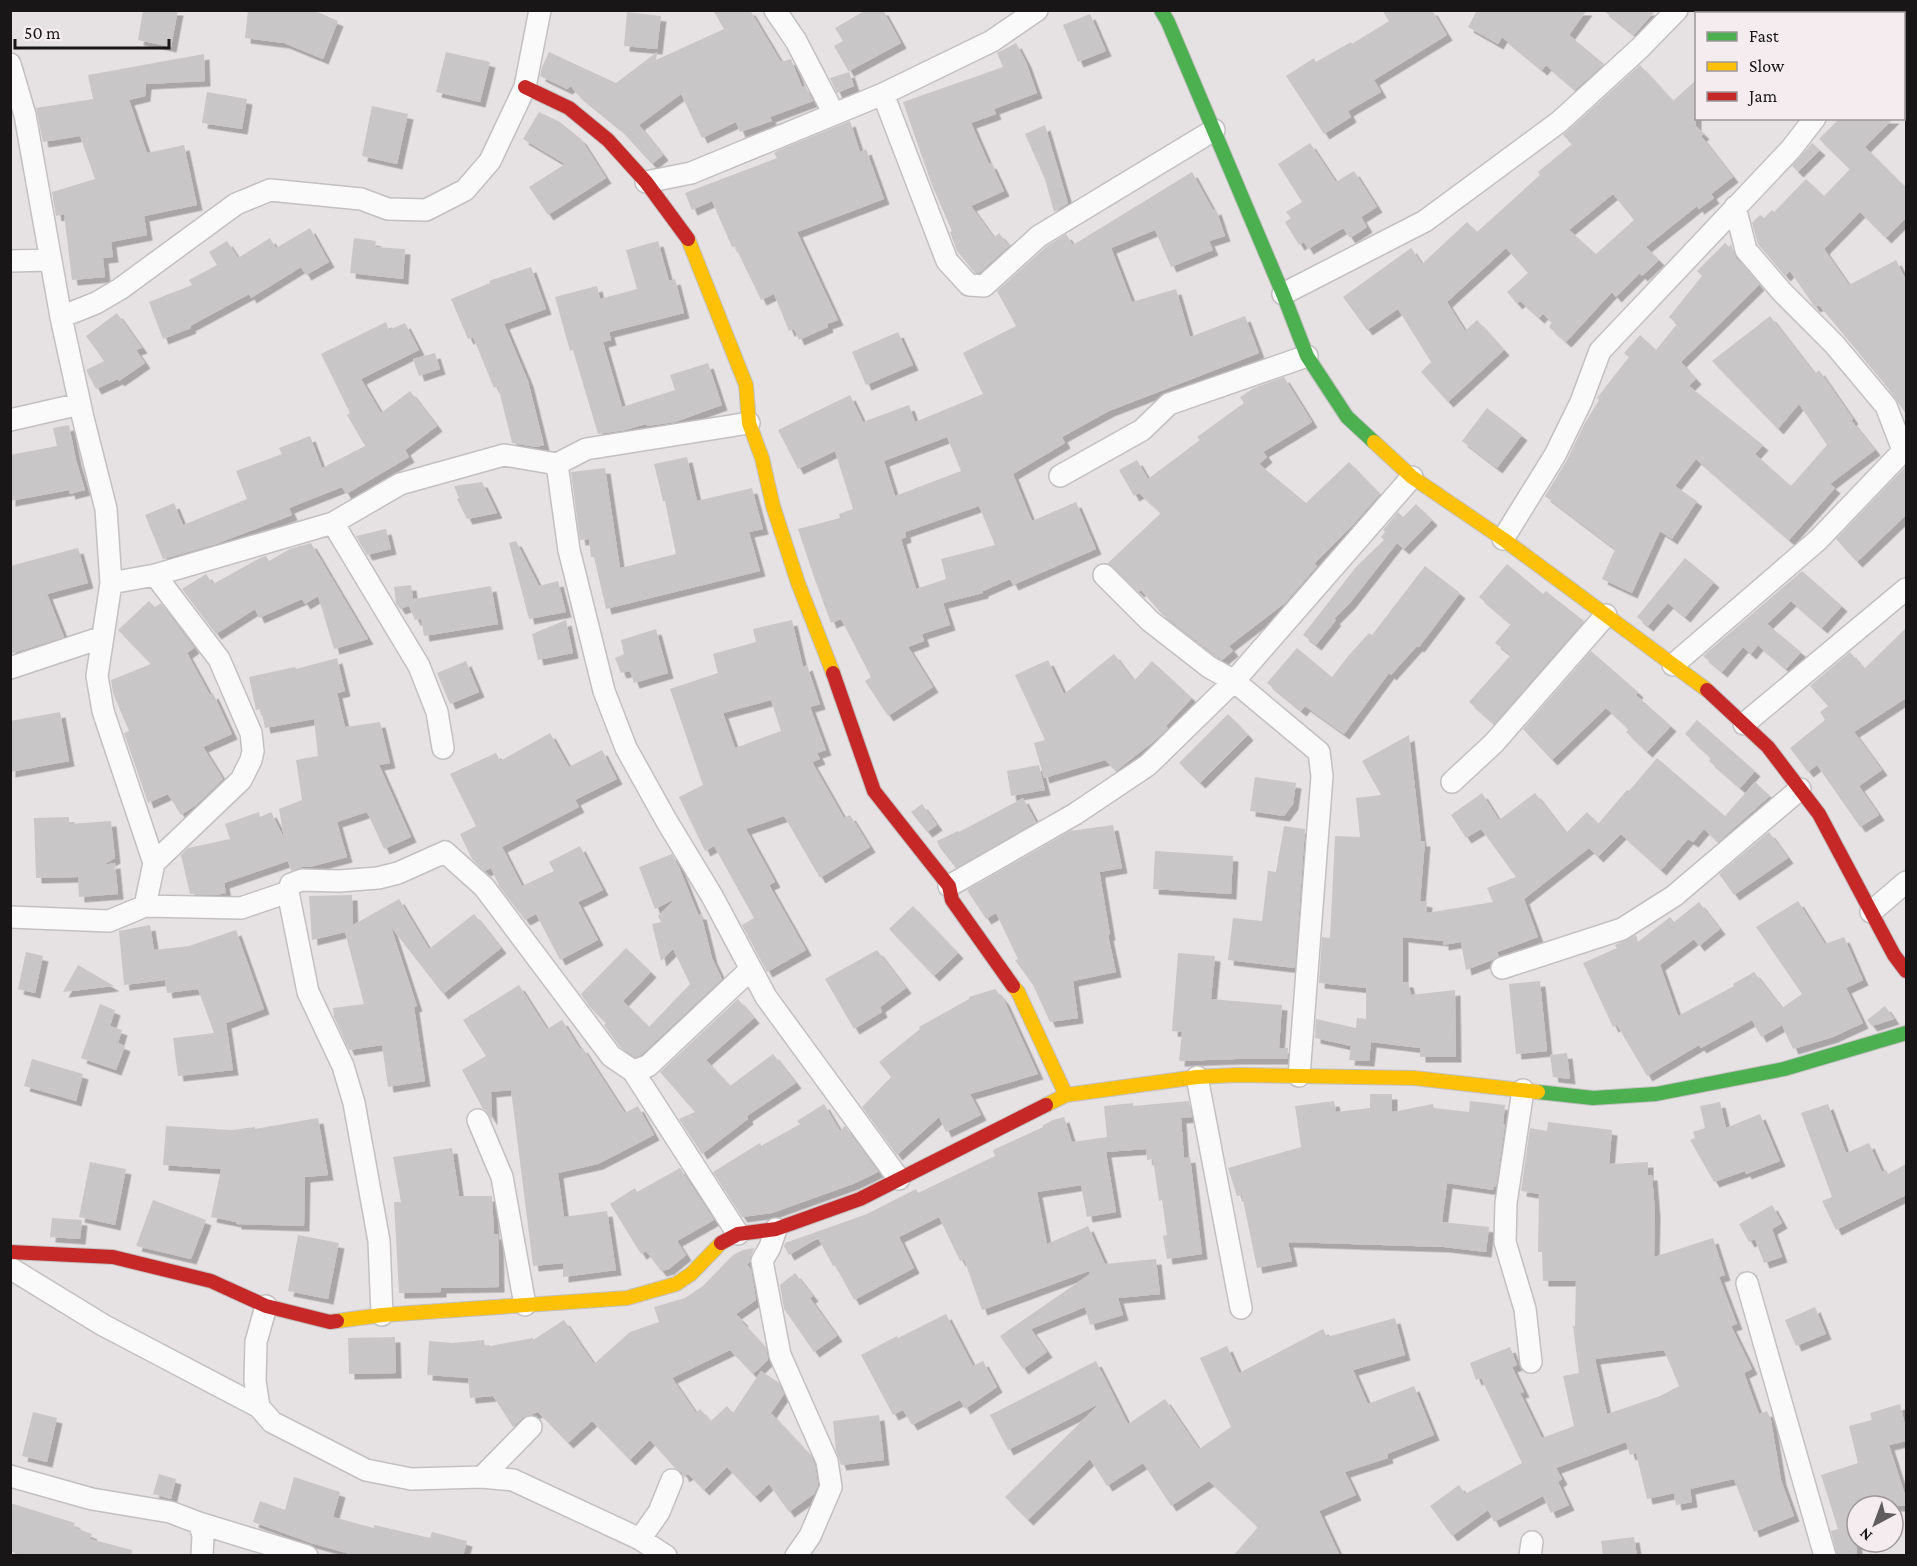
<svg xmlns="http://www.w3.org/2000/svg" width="1917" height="1566" font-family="'Crimson Pro',serif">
<defs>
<filter id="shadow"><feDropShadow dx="5.5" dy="5.5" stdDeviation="0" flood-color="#0004"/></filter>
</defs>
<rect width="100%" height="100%" fill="#e6e1e3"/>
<path fill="#c9c6c8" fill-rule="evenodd" filter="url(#shadow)" d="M143 10H178L171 47 138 40Z
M248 10H313L338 21 323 59 284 43 245 38Z
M713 10H750L781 62 791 59 802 87 805 86 813 101 770 117 772 121 740 132 736 122 702 138 681 94 639 125 663 155 652 164 620 129 576 93 571 86 567 89 540 76 542 67 549 52 616 83 657 52 656 60 724 29Z
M866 10H883L901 43 849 71 854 86 837 93 830 78 849 72 834 46 843 41 835 28Z
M1382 10H1432L1447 35 1374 80 1381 92 1348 111 1351 117 1324 134 1286 76 1314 58 1316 62 1351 42 1352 44 1389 21Z
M1477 10H1587L1569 35 1604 64 1575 90 1546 65 1542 70 1502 37 1498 44 1468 27Z
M1603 10H1656L1634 35Z
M627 12 661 16 657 49 624 46Z
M1090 14 1106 51 1078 62 1063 25Z
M1016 43 1026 62 1037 93 994 109 996 114 971 123 989 164 991 163 1004 191 971 206 994 238 999 233 1009 246 979 273H975L957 251 950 232 952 231 932 185 903 102 1003 67 997 53Z
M446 52 490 62 480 102 436 92Z
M204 54 205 81 146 84 145 96 129 100 147 153 184 145 197 205 144 216 147 235 111 242 113 257 103 258 105 277 72 280 64 214 56 216 52 192 95 179 80 136 43 142 36 108 93 99 88 75Z
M1640 65 1673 101 1696 80V126L1704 134 1701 136 1733 177 1711 194 1714 198 1699 209 1697 206 1646 247 1659 260 1642 276 1640 273 1616 297 1612 292 1566 342 1549 327 1552 322 1543 314 1539 318 1520 301 1517 304 1507 292 1528 273 1506 248 1447 302 1465 331 1477 320 1504 350 1448 402 1421 372 1431 362 1398 309 1367 330 1343 297 1411 248 1422 264 1467 222 1477 232 1540 175 1538 172 1572 144 1563 135ZM1613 194 1634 220 1596 254 1569 230Z
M207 92 247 99 242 129 202 123Z
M372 106 408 114 397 164 362 156Z
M539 112 560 122 581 139 606 178 548 215 529 187 565 164 523 139Z
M1840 118H1894L1865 147 1906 188V218L1886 238 1860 212 1824 249 1849 285 1896 260 1906 280V414L1888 388 1819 305 1815 307 1814 306 1790 271 1785 276 1758 244 1752 223 1760 215 1764 218 1772 210 1774 212 1806 179 1824 196 1850 169 1819 139Z
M850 121 860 152 866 149 884 199 797 232 838 320 827 324 828 327 799 340 794 329 789 331 774 294 761 300 735 246 732 247 712 201 692 210 685 193 777 158 774 153 779 150Z
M1045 125 1068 203 1054 212 1045 179 1025 134Z
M1310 143 1336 182 1354 171 1377 207 1361 217 1367 227 1350 238 1343 228 1308 249 1304 242 1299 245 1285 222 1291 218 1286 212 1302 202 1278 164Z
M1812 143 1820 150 1798 172 1792 166Z
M1192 172 1213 210 1216 209 1225 236 1209 241 1213 250 1171 267 1155 230 1111 248 1132 302 1176 289 1190 337 1245 316 1259 353 1109 411 1062 437 1065 443 1013 474 1032 521 1076 502 1096 549 1013 585 1010 579 983 591V593L943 603 950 625 922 634 924 641 908 647 933 687 888 716 865 681 871 677 841 619 831 623 814 577 798 529 840 518 839 514 853 509 835 451 798 469 778 430 850 395 863 422 909 405 915 422 983 394 963 353 1016 326 997 291 1047 246 1066 234 1073 245ZM947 437 961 471 895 496 884 461ZM979 506 995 545 941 559 946 579 916 589 901 539 906 537 905 532Z
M310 228 329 262 306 275 301 267 251 298 249 294 190 326 191 328 163 339 149 302 192 285 189 280 217 265 209 252 227 241 238 258 270 238 276 248Z
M354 238 376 241 375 247 405 249 403 279 350 273Z
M658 241 669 281 675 279 684 313 609 332 611 340 603 342 622 407 675 390 670 375 708 363 722 405 675 422 647 426 646 424 625 430 598 434 573 350 570 351 555 297 597 286 600 299 637 289 626 250Z
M1725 243 1729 247 1731 244 1736 258 1759 285 1681 362 1696 379 1689 386 1763 445 1755 454 1791 486 1827 445 1799 404 1778 429 1712 361 1770 316 1815 374 1819 370 1853 419 1851 420 1875 450 1830 484 1835 488 1789 540 1696 459 1675 486 1697 501 1672 539 1660 531 1632 593 1602 579 1615 549 1545 496 1566 462 1585 423 1599 400 1597 398 1629 357 1624 353 1640 335 1656 350 1677 324 1669 317 1702 276 1697 271Z
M531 267 546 309 504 324 528 381 544 445 536 447 512 443 498 386 494 388 473 337 468 339 451 299 490 283 489 281Z
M117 313 142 348 136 350 145 363 119 381 118 379 96 389 86 370 104 361 86 336Z
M386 322 389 330 405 323 419 350 361 379 381 413 410 391 437 426 405 450 409 457 346 494 342 487 289 508 292 515 216 544 163 559 145 515 174 503 183 525 247 499 236 471 282 454 279 448 310 436 322 468 365 446 347 415 350 413 321 354Z
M898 332 913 365 866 385 852 352Z
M435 353 440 369 419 376 413 359Z
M1284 377 1312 422 1263 452 1267 457 1259 464 1306 503 1349 462 1380 494 1351 527 1314 564 1317 566 1285 603 1229 646 1233 651 1222 660 1162 614 1141 590 1139 592 1108 563 1161 513 1139 493 1134 496 1119 470 1137 460 1148 479 1200 440 1197 437 1244 403 1240 397 1254 388Z
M1487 408 1522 435 1497 468 1462 441Z
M69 425 76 460 85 490 70 494 69 490 10 501V455L57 446 53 428Z
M687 457 697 501 752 488 763 529 749 532 760 571 606 609 594 557H591L589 539 580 540 571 472 605 468 620 568 676 554 665 501H663L654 464Z
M1906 466V515L1857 562 1836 539Z
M482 482 497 513 467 519 457 499 459 498 454 486Z
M1416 504 1432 520 1404 549 1397 543 1350 603 1334 619 1336 620 1316 645 1303 635 1356 567 1384 540 1381 537 1385 532 1383 530 1398 512 1403 517Z
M386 529 391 549 367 555 356 536Z
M516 541 539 586 558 581 566 612 529 619 509 543Z
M311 543 368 639 334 649 318 596 305 604 302 599 259 618 255 609 216 634 182 589 206 574 213 584 260 558 266 556 269 561 290 549Z
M78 548 88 583 47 594 64 637 10 654V566Z
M1685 558 1714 582 1685 617 1668 603 1648 626 1637 617Z
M1507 564 1543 594 1546 591 1584 621 1494 724 1469 702 1511 655 1495 643 1511 624 1479 597Z
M1425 566 1460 593 1419 647 1417 646 1391 675 1389 673 1344 734 1305 706 1301 711 1267 683 1297 648 1332 677 1349 655 1369 633 1372 635Z
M1802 571 1842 606 1822 628 1791 601 1767 624 1801 652 1786 669 1758 645 1751 654 1743 647 1722 672 1703 656Z
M411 585 413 599 491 586 498 624 424 636 421 619 415 620 409 606 400 609 396 603 394 587Z
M149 601 155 607 161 603 194 648 187 653 210 695 213 693 232 734 203 747 223 779 196 805 181 815 168 794 148 803 124 733 129 731 113 693 111 680 151 664 118 630Z
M566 620 573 653 538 660 532 634Z
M792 620 803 667 807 665 820 704 810 707 826 750 817 753 820 759 812 762 844 818 850 815 870 847 820 878 784 816 746 829 775 882 769 885 806 950 767 972 742 925 754 918 714 846 705 851 679 797 703 785 670 689 718 673 713 654 756 642 753 629ZM771 700 781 731 735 748 723 713Z
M1906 628V698L1854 732 1882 770 1859 786 1879 815 1860 827 1817 765 1808 772 1790 748 1825 720 1820 712 1828 706 1810 686 1850 652 1864 669Z
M656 629 668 673 634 683 630 671 621 673 615 658 624 654 621 640Z
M1591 651 1638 692 1636 695 1671 726 1647 752 1626 732 1629 729 1606 708 1552 760 1523 729Z
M1114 654 1134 681 1152 661 1192 698 1166 726 1168 728 1153 742 1116 771 1105 760 1044 778 1034 743 1045 740 1015 675 1048 660 1064 694Z
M337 658 345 691 337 693 345 727 380 722 390 763 379 765 411 837 384 849 367 812 337 822 347 857 310 867H302L291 871 288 861 224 883 226 893 216 895 190 894 181 855 188 848 230 839 225 824 259 812 260 817 271 812 284 838 279 809 302 800 296 760 318 756 314 719 265 728 261 709 256 710 249 677 295 667 296 669Z
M466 661 479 692 450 704 437 673Z
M60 712 69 761 10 772V721Z
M1228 714 1248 735 1200 783 1179 763Z
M1697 720 1755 771 1740 788 1709 761 1711 758 1685 734Z
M550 733 569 767 602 750 617 779 575 800 579 807 502 847 522 886 554 871 549 862 580 846 603 890 578 902 598 940 560 960 536 914 525 920 499 886 491 868 485 871 472 859 460 834 476 826 450 774 496 753 500 761Z
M1409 735 1421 841H1425L1420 901 1427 902 1426 913 1493 902 1487 888 1516 877 1481 829 1466 838 1451 815 1482 793 1499 820 1535 793 1566 833 1587 812 1598 824 1627 790 1629 791 1657 758 1725 816 1755 782 1770 796 1718 842 1704 829 1693 842 1688 839 1661 870 1621 834 1598 857 1589 848 1524 899 1538 937 1497 952 1499 956 1492 960 1466 970 1461 942 1443 945V941L1403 937V982H1408L1411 995 1455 990 1456 1057H1420V1048L1371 1042 1369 1061 1349 1060 1351 1046 1315 1038 1316 1019 1356 1028 1357 1018 1366 1019V988L1319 983 1322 937 1330 938 1335 836 1360 837 1356 798 1381 795 1362 761Z
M1039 765 1045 790 1011 796 1007 771Z
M1255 777 1296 783 1293 804 1284 816 1250 811Z
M1023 798 1036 822 956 868 940 848 937 841 958 831 959 832Z
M922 804 937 825 927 832 911 812Z
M69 817V824L111 821 115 858 103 865 115 863 118 894 79 897 78 877 36 878 34 818Z
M1113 825 1122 868 1100 872V875L1110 935H1108L1116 972 1073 981 1078 1018 1050 1022 1033 985 1015 960 1018 959 996 913 986 919 967 890 1070 831Z
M1284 826 1305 829 1295 968 1228 960 1233 918 1262 921 1268 871 1276 872Z
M1769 832 1788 858 1734 895 1719 874Z
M1155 851 1233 856 1231 894 1153 889Z
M672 854 679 867 698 914H701L712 958 722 979 641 1055 635 1057 620 1047 604 1025 606 1023 590 1007 581 994 626 948 651 972 623 1001 649 1027 690 984 673 949 661 961 652 924 661 922 658 916 675 899 655 909 639 867Z
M352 895 353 925 399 899 429 949 474 914 501 948 443 994 391 927 417 1006 414 1007 425 1081 388 1087 382 1045 349 1050 334 1017 333 1008 364 1004 345 932 312 940 309 896Z
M1798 901 1825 944 1844 937 1863 980 1846 988 1863 1023 1833 1037 1793 1049 1782 1025 1761 1037 1752 1020 1701 1048 1699 1045 1647 1076 1617 1025 1613 1027 1583 963 1617 948 1615 945 1636 935 1638 942 1670 917 1674 922 1699 902 1720 929 1699 946 1694 939 1660 965 1678 1016 1734 986 1733 984 1754 972 1782 1008 1802 994 1756 927Z
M913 906 958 953 934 976 889 929Z
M150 925 154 950 189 946 236 930 264 1009 226 1023 233 1070 178 1076 173 1038 214 1033 198 989 167 993 165 980 124 985 119 931Z
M877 950 906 988 880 1007 882 1012 854 1029 825 979Z
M26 952 43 956 35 993 18 989Z
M1178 953 1215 956 1211 999 1282 1005 1279 1048H1288L1287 1059H1236L1179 1061 1182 1032 1172 1031Z
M78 965 114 986 63 992Z
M1540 981 1547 1051 1516 1054 1509 984Z
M519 985 547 1029 562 1020 580 1049 582 1047 625 1113 638 1106 654 1135 598 1164 558 1173 564 1217 607 1211 616 1270 563 1277V1263L533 1266 511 1090 491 1092 492 1120 486 1110 483 1109 462 1070 486 1056 463 1020Z
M995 989 1004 1000 1038 1074 970 1094 981 1115 946 1132 939 1117 897 1155 862 1107 891 1077 879 1062 920 1029 919 1027 969 999V997Z
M738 999 754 1018 706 1060 730 1086 773 1054 796 1083 747 1116 748 1119 702 1154 679 1119 695 1112 660 1072Z
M100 1004 115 1010 110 1026 122 1030 118 1043 125 1046 116 1070 81 1058Z
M1885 1006 1894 1019 1872 1026 1867 1020Z
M1567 1053 1570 1079 1553 1077 1550 1055Z
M32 1059 83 1074 76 1101 24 1086Z
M1370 1094H1392V1112L1433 1104 1434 1108 1469 1112 1470 1101 1505 1105 1503 1124H1505L1496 1187 1494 1186 1493 1190 1447 1183 1442 1222 1489 1227 1486 1252 1444 1247 1288 1242 1292 1261 1257 1268 1242 1195 1237 1196 1228 1168 1301 1147 1295 1106 1334 1101 1336 1112 1370 1108Z
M1189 1101 1192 1117 1181 1118 1184 1158 1190 1157 1202 1254 1167 1259 1163 1236 1167 1235 1162 1200 1159 1201 1153 1159 1147 1160 1146 1149 1106 1152 1116 1212 1087 1217 1081 1185 1037 1192 1047 1244 1088 1226 1105 1264 1156 1259 1160 1294 1118 1298 1123 1315 1090 1325 1085 1307 1031 1329 1047 1352 1023 1369 1000 1336 1090 1274 1089 1271 982 1310 964 1259 960 1261 939 1217 899 1237 914 1268 854 1300 835 1265 833 1266 818 1238 789 1255 784 1246 785 1243 867 1214 916 1189 918 1193 995 1156 993 1150 1043 1127V1125L1053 1120 1064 1117 1072 1142 1107 1137 1104 1106 1133 1103V1106Z
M1720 1102 1726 1128 1760 1114 1780 1161 1746 1174 1745 1171 1714 1182 1690 1140 1695 1138 1693 1132 1705 1128 1700 1106Z
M824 1104 840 1131 845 1126 878 1172 853 1184 772 1213 742 1217 713 1172 760 1143 761 1146 800 1124 797 1121Z
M1828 1104 1846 1153 1869 1143 1882 1172 1886 1170 1888 1174 1906 1164V1195L1836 1230 1822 1201 1832 1197 1801 1113Z
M318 1118 328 1175 305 1177 304 1226 236 1224V1222L211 1217 221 1169 163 1165 166 1126 232 1130 255 1127V1129Z
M1548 1122 1612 1130 1609 1164 1648 1162V1175H1652L1655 1212 1654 1257 1713 1238 1725 1275 1719 1277 1737 1324 1731 1326 1752 1369 1744 1373 1759 1414 1767 1411 1771 1420 1781 1480 1794 1516 1754 1532 1734 1479 1690 1489 1692 1502 1676 1505 1674 1493 1647 1499 1636 1453 1630 1455 1626 1442 1556 1468 1562 1479 1558 1482 1569 1505 1551 1513 1543 1496 1494 1522 1488 1510 1452 1536 1430 1506 1459 1485 1465 1494 1522 1463 1481 1378 1476 1380 1470 1363 1510 1347 1517 1365 1512 1367 1524 1392 1520 1393 1542 1438 1574 1426 1563 1376 1579 1373 1573 1326H1575L1576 1281H1543L1542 1252H1538L1539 1194 1521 1191 1530 1128 1547 1131ZM1664 1350 1679 1386 1660 1396 1607 1414 1595 1359Z
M452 1148 459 1196H492L494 1234H498L499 1287 441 1288V1292L399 1293 394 1202H401L393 1157Z
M90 1162 126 1169 115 1225 79 1217Z
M680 1168 714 1220 677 1241 686 1255 669 1269 661 1271 646 1251 641 1254 610 1204 635 1188 637 1192Z
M153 1200 206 1220 191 1259 136 1246Z
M1772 1205 1782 1223 1772 1229 1782 1257 1764 1263 1755 1239 1749 1242 1739 1224Z
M52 1218 82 1220 80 1239 50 1237Z
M298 1235 339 1243 328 1299 288 1291Z
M754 1248 749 1263 747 1264 751 1270 756 1300 736 1314 743 1321 742 1322 766 1348 768 1360 753 1374 730 1350 672 1378 696 1413 700 1409 711 1421 727 1406 733 1413 761 1371 778 1382 784 1394 771 1413 811 1456 815 1465 818 1485 814 1494 789 1512 769 1484 755 1497 727 1467 704 1490 688 1474 684 1477 682 1472 675 1468 650 1440 630 1460 592 1421 568 1443 538 1412 522 1418 513 1427 493 1396 470 1398 468 1378 427 1375 429 1341 453 1343 484 1340 485 1347 533 1338V1340L564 1320 594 1364 630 1332 659 1322 654 1307 685 1298 703 1286 733 1255 743 1250Z
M795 1273 813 1296 810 1298 837 1336 814 1352 784 1309 780 1285Z
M1815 1307 1826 1334 1796 1346 1785 1320Z
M946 1314 973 1366 983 1361 997 1387 965 1409 960 1400 912 1425 903 1410 893 1415 861 1355 897 1336 898 1338Z
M1395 1318 1405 1355 1353 1370 1368 1404 1414 1386 1434 1435 1387 1454 1388 1458 1345 1472 1356 1495 1319 1511 1340 1556H1233L1258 1527 1209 1481 1171 1506 1143 1463 1107 1486 1090 1459 1028 1520 1005 1497 1099 1404 1008 1450 990 1415 1096 1361 1128 1424 1165 1399 1199 1449 1231 1427 1200 1358 1227 1346 1239 1373 1323 1329 1327 1337Z
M395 1337 396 1373 349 1374 348 1338Z
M1900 1404 1906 1429V1441L1889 1445 1906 1498V1506H1857V1556H1837L1831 1531 1838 1529 1821 1475 1858 1463 1849 1426 1872 1420 1870 1413Z
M33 1412 57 1418 47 1462 22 1456Z
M879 1415 884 1460 841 1465 836 1451 833 1421Z
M159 1474 176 1479 171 1499 153 1494Z
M294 1477 340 1492 333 1517 374 1528V1525L430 1538 432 1532 467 1541 463 1556H357L311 1543 253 1522 260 1501 285 1510Z
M10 1503 75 1523 73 1527 92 1534 90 1539 132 1550 131 1556H24L10 1551Z
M1634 1537 1637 1556H1603L1601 1541Z"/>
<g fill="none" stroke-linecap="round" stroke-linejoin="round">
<defs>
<path id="street" d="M775 10 796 41 834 114
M1759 10 1762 14
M1904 43 1906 42
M10 64 25 115 61 317 83 418 106 509 111 583 97 676 103 711 154 863 145 906
M883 94 947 261 969 285 984 286 1039 236 1214 130
M646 182 691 173 883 94 992 41 1037 10
M1735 207 1746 250 1782 292 1834 344 1886 406 1903 450
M10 261 50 260
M1283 294 1425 221 1559 122 1640 48 1677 10
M61 317 96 303 120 289 236 204 270 190 361 199 388 209 426 210 465 190 490 161 525 87 540 10
M10 420 80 404
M557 464 569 550 604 691 626 748 666 820 712 896 766 997 899 1179
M1060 476 1142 430 1169 404 1307 356
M333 523 419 666 437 712 443 748
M1503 539 1555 455 1581 402 1600 351 1791 149 1815 118
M1104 575 1150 621 1209 667 1234 681 1319 752 1322 776 1299 1076
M111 583 155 575 333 523 400 484 504 455 557 464 586 449 749 423
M1673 665 1818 540 1906 448
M10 668 103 637
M1744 724 1906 589
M1452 782 1494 743 1606 615
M154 863 241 780 251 760 253 751 251 733 219 659 155 575
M949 886 1075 814 1148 765 1234 681 1412 477
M1871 912 1906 882
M10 917 109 921 145 906 241 908 288 892
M1502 968 1622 929 1674 896 1800 789
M633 1071 648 1066 751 969
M1197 1077 1241 1308
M1523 1090 1506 1203 1505 1242 1525 1309 1531 1362
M478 1120 502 1177 525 1305
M776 1229 770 1247 762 1261 780 1355 827 1461 831 1487 810 1536 796 1556
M10 1268 103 1325 259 1407 272 1422 366 1470 411 1479 482 1477 513 1480 640 1539 666 1556
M1747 1283 1825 1556
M382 1315 379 1241 354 1103 343 1066 308 992 288 892 291 884 302 880 339 881 378 878 398 873 445 852 484 887 611 1056 633 1071 738 1234
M259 1407 255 1381 256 1342 266 1306
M10 1476 92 1499 170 1512 199 1523 307 1556
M482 1477 531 1427
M199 1523 203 1535 202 1556
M640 1539 659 1512 672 1480
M1530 1556 1532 1542"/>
<path id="fast" d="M1161 10 1168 22 1283 294 1307 356 1347 417 1374 442
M1538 1092 1593 1098 1656 1094 1784 1069 1906 1033"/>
<path id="slow" d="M688 239 746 385 749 423 762 458 773 506 798 583 833 673
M1374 442 1412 477 1503 539 1707 690
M1013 986 1018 992 1066 1095
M1046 1105 1066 1095 1197 1077 1236 1075 1414 1078 1538 1092
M337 1321 382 1315 627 1298 676 1284 691 1274 721 1243"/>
<path id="jam" d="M525 87 569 108 608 140 646 182 688 239
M833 673 874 791 949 886 952 900 1013 986
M1707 690 1768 747 1819 814 1894 955 1906 971
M721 1243 738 1234 776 1229 860 1199 1046 1105
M10 1252 113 1257 211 1281 266 1306 330 1322 337 1321"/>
</defs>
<use href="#street" stroke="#c3c0c1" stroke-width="24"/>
<use href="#fast" stroke="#c3c0c1" stroke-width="16"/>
<use href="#slow" stroke="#c3c0c1" stroke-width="16"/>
<use href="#jam" stroke="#c3c0c1" stroke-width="16"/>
<use href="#street" stroke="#fbfafb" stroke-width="21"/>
<use href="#fast" stroke="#4caf50" stroke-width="14"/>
<use href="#slow" stroke="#ffc107" stroke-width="14"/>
<use href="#jam" stroke="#c62828" stroke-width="14"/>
</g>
<rect width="1917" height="1566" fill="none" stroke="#191617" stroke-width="24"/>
<rect x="1695" y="12" width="210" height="108" fill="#f5ecef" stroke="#9d9699" stroke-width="1.5"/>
<rect x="1707" y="32" width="30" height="9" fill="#4caf50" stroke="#9d9699" stroke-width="1.5"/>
<text x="1749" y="42" font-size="18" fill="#191617">Fast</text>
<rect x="1707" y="62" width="30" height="9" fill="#ffc107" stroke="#9d9699" stroke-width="1.5"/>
<text x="1749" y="72" font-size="18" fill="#191617">Slow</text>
<rect x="1707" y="92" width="30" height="9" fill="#c62828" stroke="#9d9699" stroke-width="1.5"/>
<text x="1749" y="102" font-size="18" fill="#191617">Jam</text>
<g transform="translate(1875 1524) rotate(221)"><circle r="28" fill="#f5ecef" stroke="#9d9699" stroke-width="1.5"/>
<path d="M0-4.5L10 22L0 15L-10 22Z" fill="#615d5e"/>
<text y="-9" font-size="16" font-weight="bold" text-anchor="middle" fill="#191617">N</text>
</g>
<path d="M15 39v9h154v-9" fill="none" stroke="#191617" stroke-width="3"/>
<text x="24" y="39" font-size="18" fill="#191617" stroke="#f5ecef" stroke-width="4.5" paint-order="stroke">50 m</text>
</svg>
